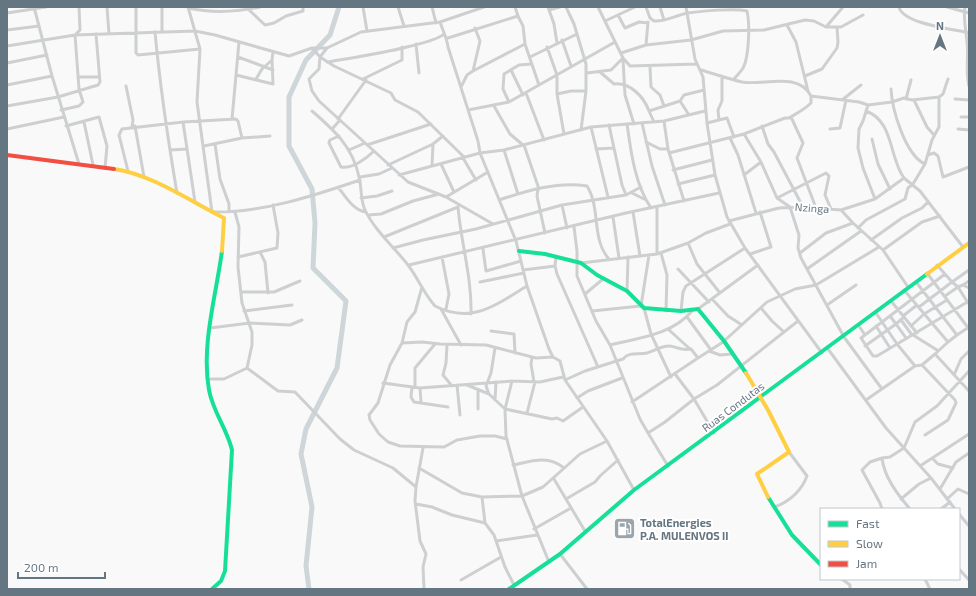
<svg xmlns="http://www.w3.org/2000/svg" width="976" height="596" font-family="'Exo 2',sans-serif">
<rect width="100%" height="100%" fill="#f9f9f9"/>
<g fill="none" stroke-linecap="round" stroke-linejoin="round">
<path stroke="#ced6d9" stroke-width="5" d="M309 589 306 566 312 507 301 454 306 429 337 368 346 301 313 268 315 223 312 189 289 146V97L306 60 330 35 339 7"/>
<path stroke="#cecfd0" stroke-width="3" d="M34 7 52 76 79 164
M107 7 109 34
M136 7V53L138 55 200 49
M162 7V32
M188 7 200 49 197 102 212 212C262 213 313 196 360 180
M246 7 265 25 274 23 286 16 303 11V7
M363 7 367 31
M398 7 404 26
M432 7 436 23
M548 7 554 24 557 43
M566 7 574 24 586 64V91L581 130
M598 7 623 58 630 66 697 64
M646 7 650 18 654 21C666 22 676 15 688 13 701 11 735 8 747 11 750 24 749 54 744 66 742 71 737 75 734 79
M660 7 664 20
M686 7 695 59 703 77 707 123 715 175 727 217 745 248 822 353
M899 7C903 24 953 29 969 33
M947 7 969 13
M965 7C963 19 966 30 967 42 969 56 965 71 969 86
M188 8C211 13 237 12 260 7
M549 10 560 7
M7 13 46 7
M618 15 625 28 639 22 648 23
M518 16 523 26 525 44 539 85
M605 21 635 7
M440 22C443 31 447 38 448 47L478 141 480 153 516 241 527 286 549 349 553 357 560 361 565 380 607 441 634 490
M787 25 796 42 808 91
M826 27 843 7
M7 30 39 26
M155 32C160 86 168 140 177 193
M448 38 518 16 515 7
M562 40 571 66
M416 44 419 73
M646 45 648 22
M7 46 75 35 195 31 215 35 289 56 312 48H327L361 32 440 22 484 7
M547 47 557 75V94L564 134
M312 48 320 57 334 66 391 93 395 100 418 112 464 157
M327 48 320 57 319 69 309 79 312 91 319 101 408 182 446 197 493 224
M621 53 646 45 691 40 723 31 764 30 805 20 814 21 826 27H841L863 15
M238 57 273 70
M530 57 577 34
M623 60 625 95 634 124
M327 62C349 58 431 46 444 34
M7 63 47 55
M650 67 651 87 660 95 664 106
M511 70 523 95
M701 70C715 74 729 79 742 82 763 86 798 71 811 96L859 102 868 105 892 102 904 98 912 100 939 97 943 94 948 79
M473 71 480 41 475 28
M600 72 614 84C630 82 644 97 649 111
M587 73 611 70 623 58
M236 75 273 84 272 60 273 52
M805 76 822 69 837 48 838 42 837 27
M78 77H99
M256 79 262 69 272 60
M363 79 402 60V47
M7 85 52 76
M126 86 133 120 132 127
M461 87 467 75 473 71 525 44
M891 89C892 109 905 155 925 164
M526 93 544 140
M557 94 571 91H586
M906 99 911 80
M955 99 969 100
M842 100 861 85
M914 100 927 127 934 135
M680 101 689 115
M509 102 503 89 504 74 519 65 531 64
M868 105 863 121 859 129 858 148 863 168 875 199
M7 106 58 97 98 85 100 82 96 34
M494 106 510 134 523 145
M61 110 79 106 83 102 79 89 75 35 80 30 79 7
M468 110 509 102 615 42
M312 111C334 130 353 147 359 177 362 188 360 199 365 210 375 231 394 247 408 265 418 278 424 294 435 306 472 325 497 304 527 286
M866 111C894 121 889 158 904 178
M791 117 803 143 797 158 816 208
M961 117H969
M232 119 239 42
M338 119 366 80
M719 120 718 110 722 101V76
M664 121 668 149 684 201
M84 122 93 165
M183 122 195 202
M654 122 649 111 680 101 684 95 704 90
M642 123 652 166 665 205
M707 123 727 118 734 137
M627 124C631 153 635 184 651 208
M609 125 622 185 626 195
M66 126 99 117 107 146 105 168
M135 126 144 177
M762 126 768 144 774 152 803 207
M591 127 608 197
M333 128 340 120
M7 129 64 117
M830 129 840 128 846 100
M958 129 969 130
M744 134 785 118H789C797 113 804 110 811 103V96
M339 136 330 140 329 143 341 167C352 169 366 159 374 151
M730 138 738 155 756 213
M872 139 878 164 890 189
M646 142 660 149H668
M215 144 220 179 229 204V212
M367 145 431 124
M524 145 539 189
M204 146 242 138 270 136
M596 149 614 148
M170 150 187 149
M349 150 365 143
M504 150 518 194
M669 153 744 134 761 162 777 198 790 207 799 235 798 248 801 258 844 337 882 389
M928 155 934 153 938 156 943 177 969 167
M463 158 476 180
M441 164 454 192
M388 165 433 144 443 136
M432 166 433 144
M673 170 712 160
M128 171 119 135 122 129 183 122 236 119 238 121 242 138
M399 175 480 153 504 150 591 127 664 121 705 111
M744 175 761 162
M360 177 379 174 392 168
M678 184 715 175
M338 187C346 197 353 210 366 212
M538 189 537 196 545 233
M632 193 644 199
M446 197 488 172
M361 198 377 196 392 191
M777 198 826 173 829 176 825 195 831 209
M499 200C526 191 558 181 587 186 601 208 591 239 609 259
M562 205 567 228
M458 207C461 243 472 278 471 314
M657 207V254
M841 210 875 199 904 178 920 191 963 247
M633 212 640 256
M369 215 381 214 413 201 439 194
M613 217 619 258
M729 221 779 208 803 207 841 210 853 223 883 250 908 287
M574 227 577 251V276L596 321 610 345 640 419 648 433
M858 228 866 220 905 199 908 188 913 184 925 164 932 140 939 127V97
M384 237 458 207
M871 240 902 218 922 208 928 202
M688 243 697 264 720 293
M393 248 423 240 476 229 562 205 626 195 641 187
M483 249 486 271 521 261
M883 250 922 222 940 216
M260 252 265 262 268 293
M661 253 667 275 666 311
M800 253 826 233 853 223
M750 254 771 247 760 212
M238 257 277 248 278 233 273 205
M442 257 449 294 446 309
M556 257 555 266 557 274 598 367
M581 263 657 254 688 243 706 233 730 224
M409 265 626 213 719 193
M937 265 952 282 969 270
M678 269 709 302
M807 269 861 231
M523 270 555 266
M927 273 969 329
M945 274 861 338 873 356H877L969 301
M480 282 524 273
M916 282 957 335 969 327
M963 285 969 281
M422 287 415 312 407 322 402 343 390 365 378 403 369 415 370 420 379 434 388 442 400 446 444 447 457 440 480 436H495L507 439
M904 290 948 342 935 354
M627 291 628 257
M241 292H274L300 281
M585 294 603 279
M945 296 958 287 968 303
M712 299 728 316 742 325
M891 301 917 333
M827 305 856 285
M919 307 952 282 958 287 963 285 969 288
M644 308 651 334 671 377
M761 308 772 321 784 332
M441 309 461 345
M698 309 758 265
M244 311 292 305
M592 311 641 306 649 255
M681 311 683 292 686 286 745 248
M876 313 897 344 915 366
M903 316 917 305
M687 317 711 350
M904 317 896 324 906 338
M901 320 912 335
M859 326 865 335
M876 326 890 348
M911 326 924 314 947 300
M210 328 250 323 290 325 302 320
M668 329 690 349
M491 331 514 334 515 353
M913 335 937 350
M948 342 957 335
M402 343 422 342 440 344 486 345 536 358 553 357
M447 345 446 363 443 375 452 386
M610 345C638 338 672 335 692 311
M865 346 896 324 890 316
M828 349 886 428 931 478 955 509
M709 351 723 342 767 302 795 289 816 285 879 247
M532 357 531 364 534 382
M922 365 955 400 956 403 948 420 925 435
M247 368 278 391 295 392 340 439 354 450 393 468 416 487 415 501 420 541 426 554 423 567 424 589
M675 374 694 399 714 433
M954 375 961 359 969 351
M208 379H224L247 368 252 345V332L242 303 238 267 239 227 235 212
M565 380 585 371 623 359C629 351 639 355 647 353 654 351 661 346 669 346 676 346 680 351 691 349L698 358 709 351 720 355 732 354
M512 381 505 409 506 436 522 496 549 562
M383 383 420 388 512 381 540 382 563 377
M457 385 460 415
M467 385 489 394 505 409 552 419 557 418 563 421 583 407
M412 387 411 397 414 402 448 407
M415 387V368L435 344
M420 388 421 402
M489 394 486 386 491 373 495 348
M577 398 588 391 622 378
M495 400 496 382
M866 400 915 366 922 365 935 354 969 391
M632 402 698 358
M478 409V391
M527 413 535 382
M882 458 890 457 904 448 915 422 937 406 969 371
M932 458 938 464 953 468
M513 465C532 461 548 455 564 468
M668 466 648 433 665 422 694 399 717 385 798 321
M920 466 969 434
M419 468 462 493 482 497 522 496 543 487 580 454 607 441
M554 479 585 531
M416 487 423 448
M940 489 956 462 969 453
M482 497 485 523 494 535 505 567 514 585
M566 499 595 482 600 476 618 460
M901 499 919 484 931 478
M947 499 958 489 969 494
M416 504 432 507 452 515 485 523
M775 507C790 501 801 492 807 476L789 452
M882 509 880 503 862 470 870 462 882 458C884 477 898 495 910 509
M941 509 950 502
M959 514 969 526
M534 529 571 508
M496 541 537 535
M560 554 587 589
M959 569 969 580
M842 579 850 585V589
M925 579 930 589
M461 580 501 557"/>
<path stroke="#16e098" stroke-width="4" d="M519 251 545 254 581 263 597 275 627 291 644 308 681 311 698 309 724 341 746 373
M768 497 792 535 821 565
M212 589 221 581 225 571 232 450C227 429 213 412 209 390 201 345 216 296 222 251
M509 589 560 554 634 490 927 274"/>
<path stroke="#ffcf43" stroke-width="4" d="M114 169C151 174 190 201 224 218L222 251
M927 274 969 243
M746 373 768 410 789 452 757 474 768 497"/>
<path stroke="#f24e42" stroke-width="4" d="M7 155 114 169"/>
</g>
<defs>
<symbol id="fuel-square" viewBox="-11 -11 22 22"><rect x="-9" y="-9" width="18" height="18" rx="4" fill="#99a4ac" stroke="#fff"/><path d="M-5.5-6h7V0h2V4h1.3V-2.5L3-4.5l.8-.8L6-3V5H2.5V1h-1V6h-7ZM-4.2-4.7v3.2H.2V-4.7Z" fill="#fff"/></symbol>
</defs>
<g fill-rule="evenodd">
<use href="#fuel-square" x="612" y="516" width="25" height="25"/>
</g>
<g text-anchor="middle" stroke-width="4" stroke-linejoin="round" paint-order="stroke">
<g font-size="11" fill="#657683" stroke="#fff">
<text transform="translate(812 208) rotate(4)" y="4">Nzinga</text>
<text transform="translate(733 407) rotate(-37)" y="4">Ruas Condutas</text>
</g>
<g font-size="11" font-weight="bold" fill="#657683" stroke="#fff" text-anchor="start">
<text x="640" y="527">TotalEnergies<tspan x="640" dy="13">P.A. MULENVOS II</tspan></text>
</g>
</g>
<rect width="976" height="596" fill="none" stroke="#657683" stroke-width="16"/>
<rect x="820" y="508" width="140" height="72" fill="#ffffff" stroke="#c1c8cd"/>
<rect x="828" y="521" width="20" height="6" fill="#16e098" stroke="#c1c8cd"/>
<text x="856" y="528" font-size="12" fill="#657683">Fast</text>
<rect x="828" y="541" width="20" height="6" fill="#ffcf43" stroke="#c1c8cd"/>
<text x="856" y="548" font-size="12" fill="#657683">Slow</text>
<rect x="828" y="561" width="20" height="6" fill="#f24e42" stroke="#c1c8cd"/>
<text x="856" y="568" font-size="12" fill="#657683">Jam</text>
<g transform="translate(940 36)" stroke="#ffffff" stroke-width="3" paint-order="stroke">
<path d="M0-3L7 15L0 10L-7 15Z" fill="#657683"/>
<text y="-6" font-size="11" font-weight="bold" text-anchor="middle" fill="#657683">N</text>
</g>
<path d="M18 572v6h87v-6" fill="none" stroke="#657683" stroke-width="2"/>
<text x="24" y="572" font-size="12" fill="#657683" stroke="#ffffff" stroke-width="3" paint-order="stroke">200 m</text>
</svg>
